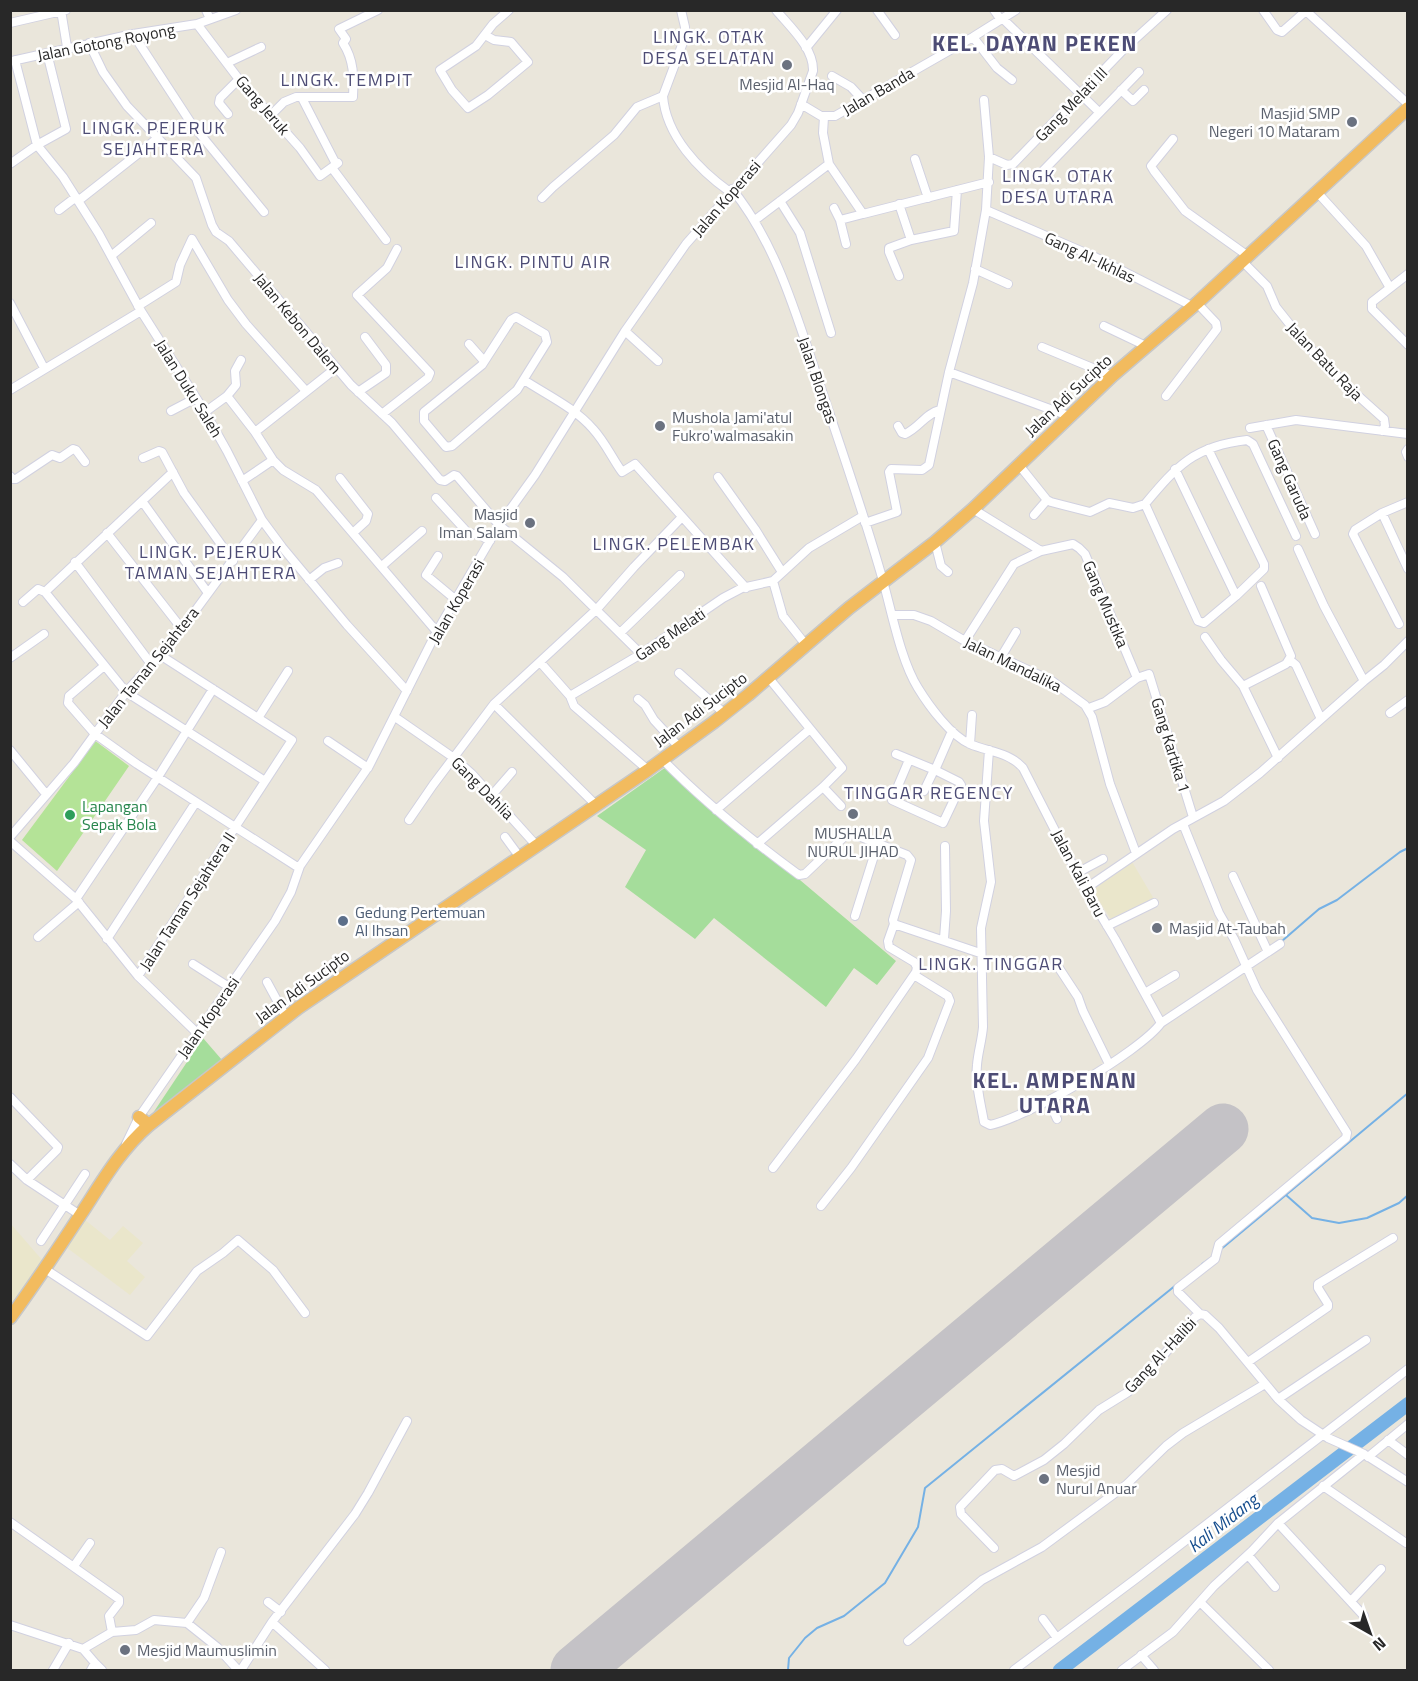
<svg xmlns="http://www.w3.org/2000/svg" width="1418" height="1681" font-family="'Titillium Web',sans-serif">
<rect width="100%" height="100%" fill="#eae6db"/>
<path fill="#eae6cb" d="M1131 860 1154 899 1113 922 1090 887Z
M84 1219 110 1240 123 1226 143 1243 127 1261 145 1277 130 1295 66 1247Z
M10 1223 43 1261 11 1303H10Z"/>
<path fill="#a5dd9b" d="M666 767 896 961 877 985 854 968 826 1007 714 918 695 939 625 887 646 850 597 816Z
M203 1038 222 1060 147 1122Z"/>
<path fill="#b4e397" d="M94 740 129 766 57 871 22 840 83 758Z"/>
<g fill="none" stroke-linecap="round" stroke-linejoin="round">
<path stroke="#75b1e5" stroke-width="2" d="M1282 941 1319 909 1337 900 1400 852 1408 848
M1286 1195 1312 1218 1339 1223 1367 1218 1399 1203 1408 1195
M1220 1250 1408 1093
M1202 1264 1212 1257
M788 1670 789 1658 805 1638 817 1628 844 1616 885 1583 918 1527 925 1488 1176 1285"/>
<path stroke="#75b1e5" stroke-width="14" d="M1060 1670 1408 1404"/>
<path stroke="#c4c2c6" stroke-width="51" d="M576 1670 1223 1129"/>
<defs>
<path id="minor" d="M61 10 67 47
M206 10 210 19
M681 10 685 27V37L663 96C666 136 699 170 730 192
M877 10 895 35
M994 10 1001 20
M1263 10 1277 30 1282 32 1307 10
M1306 11 1408 104
M1003 19 1099 112
M10 23 66 10
M197 24 241 82 300 148 320 176 338 163
M133 34 191 123 264 212
M485 35 494 40 511 42 528 62 488 95 468 108 452 90 440 70 476 46 493 24 509 10
M973 37 997 68 1012 80
M89 43 103 72 127 106 196 178 212 225 216 232 229 241 351 385 392 423 440 480 445 481 454 475 457 476 499 525 563 577 641 654
M806 48 837 10
M15 60 37 145 63 177 99 234 141 311 205 412 227 451 262 520 282 547 347 625 407 691
M12 61 133 34 197 24 236 10
M227 63 261 47
M832 76 851 87 863 100
M1121 90 1133 101 1144 90
M302 98 336 164
M801 104 821 116H835L973 37 1016 10
M228 114 219 103 220 98 239 79
M271 115 284 102 296 97H353C354 77 354 60 343 43L346 39 339 29 378 10
M1173 139 1151 166 1154 171 1185 211 1248 256
M989 157 1007 165 1013 164 1124 49 1167 10
M915 159 928 198
M10 164 37 145 66 129 47 53
M829 164 863 214 989 182
M332 168 386 240
M1037 177 1139 72
M732 189C779 247 798 322 822 391 843 454 865 517 883 581 892 613 901 661 918 688 929 706 951 736 970 744 989 752 1009 752 1023 768L1085 889 1115 939 1161 1023C1140 1052 1026 1118 990 1125L984 1122C981 1104 975 1084 977 1065 978 1052 982 1040 983 1027L981 928 991 882 984 821 989 750
M1317 192 1366 246 1390 288
M542 198 553 187 614 135 637 107 663 96
M78 201 158 138
M780 201 800 233 831 333
M899 204 911 240
M834 208 840 220 846 244
M59 210 76 197
M986 210 1095 257 1192 306
M755 220 829 164 823 133 824 117
M840 220 863 214
M111 256 151 223
M1242 261 1267 286 1276 307 1303 341 1346 385 1384 419 1385 426 1382 431
M975 269 1008 284
M1408 274 1372 302V309L1408 345
M899 276 889 252V248L911 240 954 231 957 190
M10 303 44 368
M138 306 176 282 180 265 192 239 228 300 246 324 306 391
M516 317 545 334 547 342 517 390 452 446 446 447 424 421V412L482 365 511 320Z
M1104 326 1146 346
M625 331 658 361
M469 344 484 361
M1042 347 1112 376
M949 372 1069 416
M524 380C547 395 575 408 593 429 605 442 612 458 622 472L635 464 746 588
M10 390 141 311
M358 392 386 373V365L365 337
M227 396 236 385 235 371 241 360
M1166 396 1217 329 1216 323 1197 303
M171 411 196 398
M205 412 227 396 255 432 273 460 283 470 316 490 437 632
M382 414 428 378 430 373 357 295 387 268 397 249
M1266 425 1315 534
M898 426 902 433 905 434C919 428 926 413 940 410
M1250 428 1296 420 1408 434
M255 432 336 368
M1408 449 1406 452 1408 457
M143 458 159 451 162 452 184 493 233 561
M1019 465 1047 500 1051 502 1090 512 1109 503 1133 508 1145 504C1177 466 1194 446 1247 440L1253 444 1296 536
M1175 469 1236 596
M10 476 13 479H16L52 455 60 458 73 449 76 450 85 462
M718 477 755 529 782 572
M340 478 368 514 366 521 354 532
M242 481 273 460
M436 498 468 533 480 535 490 541
M142 501 208 593
M1145 504 1198 621 1204 623 1236 596 1264 569V564L1208 449
M973 509 1041 551
M1382 513 1408 569
M1034 515 1047 500
M262 520 173 641 126 692 95 734 137 764 299 868
M865 523 897 512 889 472 891 469 922 470 929 465 949 372 973 283 986 210 989 157 984 100
M107 533 182 629
M935 542 941 566 948 572
M438 556 426 575 456 600
M75 562 151 664
M382 566 422 531
M309 580 324 568 338 563
M773 581 809 548 863 516
M773 581 783 616 806 645
M1261 586 1291 656 1286 664 1243 686 1278 758
M45 592 126 692 265 781
M23 602 38 589 45 592 173 472
M892 615H914L931 621 965 641 1052 681 1085 705 1092 717 1110 784 1136 853
M1399 624 1353 534 1355 530 1382 513 1408 502
M620 633 680 575
M1205 637 1221 660 1243 686
M965 641 1014 564 1041 551 1073 544 1079 548 1085 554 1137 678
M1001 657 1016 632
M10 658 44 634
M1290 660 1296 665 1321 719
M540 662 570 696 574 706 648 770
M679 673 725 714
M1364 681 1384 665 1408 641
M570 696 641 654 723 598 742 588 773 581
M638 699 645 705 654 720 679 747
M494 704 595 804
M1089 708 1105 702 1137 678 1149 674 1193 817
M1390 713 1408 700
M395 717 454 758 472 774 536 845
M258 718 288 671
M328 741 368 768
M970 744 972 715
M10 750 46 794
M896 754 935 770 952 731
M662 759C704 802 750 839 799 875L805 874 847 834 856 835 907 855 911 860 893 920 894 924 980 953
M909 760 892 800 943 823 961 785 959 782 935 770
M823 787 841 806
M924 791 934 770
M492 795 512 772
M716 810 810 729
M409 820 433 785 494 704 597 609 634 567 682 517
M1183 824 1219 913 1234 939 1257 990 1347 1133 1346 1138 1219 1244 1215 1259 1178 1288V1292L1200 1314
M10 837 74 763 95 734 68 703 69 696 104 666
M505 837 519 856
M10 841 76 899 138 976 197 1033
M757 844 823 787 842 768 768 677
M1077 873 1103 859
M1233 876 1268 952
M1085 889 1173 829 1224 801 1260 773 1364 681 1324 606 1298 549
M76 899 158 777 213 689
M855 916 878 843
M1107 926 1154 903
M38 937 79 902
M107 939 196 802
M944 939 946 911 945 846
M1055 962 1078 997 1083 1011 1109 1064
M193 964 229 987
M138 976 292 740 160 655
M267 982 286 1017
M1145 993 1175 975
M1161 1023 1280 944
M10 1097 58 1147 57 1150 27 1180
M1049 1101 1057 1119
M126 1144 139 1117 275 921 291 892 300 866 369 766 436 633 499 525 535 475 625 331 686 244 791 125 798 113 813 71C814 48 790 27 776 10
M10 1164 27 1180 80 1215
M773 1168 856 1059 916 972 917 967 914 962 889 947 888 941 894 924
M821 1206 851 1168 928 1058 950 1001 948 996 914 975
M41 1241 85 1174
M45 1269 147 1336 197 1271 223 1253 238 1240 273 1270 305 1313
M1248 1362 1328 1307V1304L1318 1288V1284L1393 1238
M1278 1399 1366 1340
M1388 1440 1408 1455
M1368 1457 1408 1424
M1323 1486 1406 1543
M10 1522 119 1599V1603L109 1616 112 1632
M1278 1523 1364 1616
M994 1548 961 1514 960 1507 995 1470 1002 1469 1014 1476 1044 1460 1064 1444 1099 1410 1128 1392 1162 1357 1195 1317 1200 1314 1205 1315 1219 1328 1278 1399 1301 1420 1328 1438 1364 1454 1408 1482
M1248 1555 1275 1587
M74 1566 90 1543
M1351 1601 1381 1569
M268 1602 281 1612
M1200 1602 1269 1670
M1043 1619 1057 1638
M272 1622 325 1670
M187 1623 204 1598 221 1552
M10 1625 83 1649 112 1632 136 1630 154 1620 187 1623 217 1647 238 1670
M908 1641 982 1580 1042 1547 1126 1485 1166 1446 1183 1433 1265 1384
M83 1649 95 1663 91 1670
M1141 1655 1154 1670
M95 1663 102 1670
M53 1670 69 1643
M241 1670 272 1622 355 1514 368 1493 407 1421
M1014 1670 1137 1578 1408 1369
M1122 1670 1173 1632 1214 1586 1252 1551 1278 1523 1364 1454"/>
<path id="highway" d="M139 1117 149 1125
M10 1318C35 1284 58 1249 81 1214 102 1182 120 1150 149 1125L298 1008 648 770 714 722 748 695 849 608 935 542 973 509 1112 376 1197 303 1408 108"/>
</defs>
<use href="#minor" stroke="#d1d1e0" stroke-width="10"/>
<use href="#highway" stroke="#c7c7c7" stroke-width="15"/>
<use href="#minor" stroke="#fff" stroke-width="8"/>
<use href="#highway" stroke="#f2bb5e" stroke-width="12"/>
</g>
<g fill="#6b7280" stroke="#fff" stroke-width="2">
<circle cx="787" cy="65" r="6"/>
<circle cx="1352" cy="122" r="6"/>
<circle cx="660" cy="426" r="6"/>
<circle cx="530" cy="523" r="6"/>
<circle cx="853" cy="814" r="6"/>
<circle cx="1157" cy="928" r="6"/>
<circle cx="1044" cy="1479" r="6"/>
<circle cx="125" cy="1650" r="6"/>
</g>
<circle fill="#2e9e5b" stroke="#fff" stroke-width="2" cx="70" cy="815" r="6"/>
<circle fill="#5c6f8a" stroke="#fff" stroke-width="2" cx="343" cy="921" r="6"/>
<g text-anchor="middle" stroke-width="5" stroke-linejoin="round" paint-order="stroke">
<g font-size="16" fill="#282828" stroke="#fff">
<text transform="translate(106 42) rotate(-11)" y="6">Jalan Gotong Royong</text>
<text transform="translate(878 91) rotate(-30)" y="6">Jalan Banda</text>
<text transform="translate(1071 104) rotate(-46)" y="6">Gang Melati III</text>
<text transform="translate(263 105) rotate(49)" y="6">Gang Jeruk</text>
<text transform="translate(726 198) rotate(-49)" y="6">Jalan Koperasi</text>
<text transform="translate(1090 257) rotate(25)" y="6">Gang Al-Ikhlas</text>
<text transform="translate(298 323) rotate(50)" y="6">Jalan Kebon Dalem</text>
<text transform="translate(1325 361) rotate(46)" y="6">Jalan Batu Raja</text>
<text transform="translate(818 380) rotate(71)" y="6">Jalan Blongas</text>
<text transform="translate(189 388) rotate(58)" y="6">Jalan Duku Saleh</text>
<text transform="translate(1068 395) rotate(-43)" y="6">Jalan Adi Sucipto</text>
<text transform="translate(1290 479) rotate(66)" y="6">Gang Garuda</text>
<text transform="translate(456 601) rotate(-60)" y="6">Jalan Koperasi</text>
<text transform="translate(1106 604) rotate(67)" y="6">Gang Mustika</text>
<text transform="translate(670 634) rotate(-34)" y="6">Gang Melati</text>
<text transform="translate(1013 664) rotate(26)" y="6">Jalan Mandalika</text>
<text transform="translate(148 667) rotate(-51)" y="6">Jalan Taman Sejahtera</text>
<text transform="translate(700 709) rotate(-37)" y="6">Jalan Adi Sucipto</text>
<text transform="translate(1171 745) rotate(73)" y="6">Gang Kartika 1</text>
<text transform="translate(483 788) rotate(45)" y="6">Gang Dahlia</text>
<text transform="translate(1079 873) rotate(62)" y="6">Jalan Kali Baru</text>
<text transform="translate(187 901) rotate(-57)" y="6">Jalan Taman Sejahtera II</text>
<text transform="translate(302 986) rotate(-36)" y="6">Jalan Adi Sucipto</text>
<text transform="translate(208 1017) rotate(-55)" y="6">Jalan Koperasi</text>
<text transform="translate(1160 1355) rotate(-47)" y="6">Gang Al-Halibi</text>
</g>
<g font-size="16" fill="#5b616d" stroke="#fff" text-anchor="start">
<text x="787" y="90" text-anchor="middle">Mesjid Al-Haq</text>
<text x="1340" y="119" text-anchor="end">Masjid SMP<tspan x="1340" dy="18">Negeri 10 Mataram</tspan></text>
<text x="672" y="423">Mushola Jami'atul<tspan x="672" dy="18">Fukro'walmasakin</tspan></text>
<text x="518" y="520" text-anchor="end">Masjid<tspan x="518" dy="18">Iman Salam</tspan></text>
<text x="853" y="839" text-anchor="middle">MUSHALLA<tspan x="853" dy="18">NURUL JIHAD</tspan></text>
<text x="1169" y="934">Masjid At-Taubah</text>
<text x="1056" y="1476">Mesjid<tspan x="1056" dy="18">Nurul Anuar</tspan></text>
<text x="137" y="1656">Mesjid Maumuslimin</text>
</g>
<g font-size="16" fill="#27864d" stroke="#fff" text-anchor="start">
<text x="82" y="812">Lapangan<tspan x="82" dy="18">Sepak Bola</tspan></text>
</g>
<g font-size="16" fill="#4e5e75" stroke="#fff" text-anchor="start">
<text x="355" y="918">Gedung Pertemuan<tspan x="355" dy="18">Al Ihsan</tspan></text>
</g>
<g font-size="18" letter-spacing="1.5" fill="#4d4c75" stroke="#fff">
<text x="709" y="43">LINGK. OTAK<tspan x="709" dy="21">DESA SELATAN</tspan></text>
<text x="347" y="86">LINGK. TEMPIT</text>
<text x="154" y="134">LINGK. PEJERUK<tspan x="154" dy="21">SEJAHTERA</tspan></text>
<text x="1058" y="182">LINGK. OTAK<tspan x="1058" dy="21">DESA UTARA</tspan></text>
<text x="533" y="268">LINGK. PINTU AIR</text>
<text x="674" y="550">LINGK. PELEMBAK</text>
<text x="211" y="558">LINGK. PEJERUK<tspan x="211" dy="21">TAMAN SEJAHTERA</tspan></text>
<text x="929" y="799">TINGGAR REGENCY</text>
<text x="991" y="970">LINGK. TINGGAR</text>
</g>
<g font-size="18" font-style="italic" fill="#174e8e" stroke="#fff">
<text transform="translate(1223 1523) rotate(-38)" y="6">Kali Midang</text>
</g>
<g font-size="22" font-weight="bold" letter-spacing="1.5" fill="#4d4c75" stroke="#fff">
<text x="1035" y="51">KEL. DAYAN PEKEN</text>
<text x="1055" y="1088">KEL. AMPENAN<tspan x="1055" dy="25">UTARA</tspan></text>
</g>
</g>
<rect width="1418" height="1681" fill="none" stroke="#282828" stroke-width="24"/>
<g transform="translate(1370 1633) rotate(140)" stroke="#ffffff" stroke-width="4.5" paint-order="stroke">
<path d="M0-4.5L10 22L0 15L-10 22Z" fill="#282828"/>
<text y="-9" font-size="16" font-weight="bold" text-anchor="middle" fill="#282828">N</text>
</g>
</svg>
